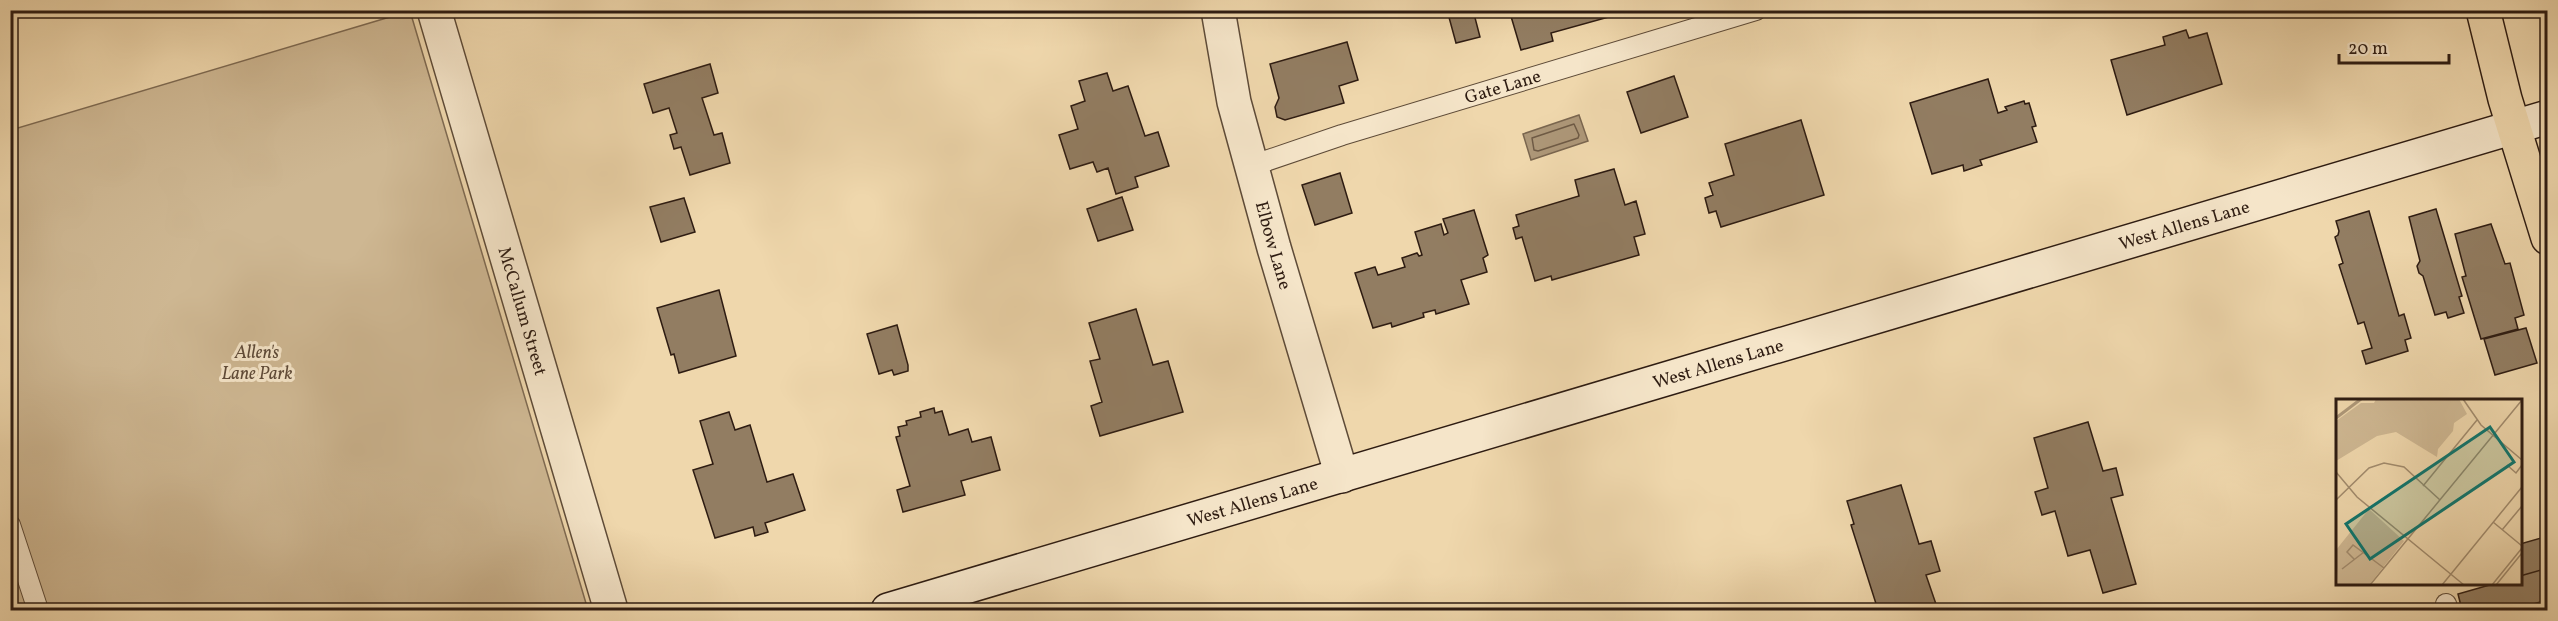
<svg xmlns="http://www.w3.org/2000/svg" width="2558" height="621" font-family="Vollkorn,serif">
<rect width="100%" height="100%" fill="#efd7ac"/>
<filter id="stains"><feTurbulence type="fractalNoise" baseFrequency=".00333" numOctaves="4"/><feColorMatrix values="0 0 0 0 .2 0 0 0 0 .09 0 0 0 0 .02 0 0 0 .5 -.17"/></filter>
<radialGradient id="worn" r=".72"><stop offset=".6" stop-color="#630" stop-opacity="0"/><stop offset="1" stop-color="#630" stop-opacity=".3"/></radialGradient>
<path fill="#ceb792" stroke="#7e6a52" stroke-width="1.5" d="M410 11 588 610H11V130Z"/>
<path fill="#ad9778" stroke="#7a664f" stroke-width="1.5" d="M1579 115 1588 141 1531 160 1523 134Z"/>
<g fill="none" stroke-linecap="round" stroke-linejoin="round">
<path stroke="#6e5a45" stroke-width="1.5" d="M1574 124 1579 135 1578 138 1538 151 1534 150 1532 138Z"/>
</g>
<path fill="#927d62" stroke="#2e1c12" stroke-width="1.5" d="M1447 10H1473L1480 37 1456 43Z
M1496 10H1615L1616 15 1551 33 1553 41 1521 50 1510 13 1498 16Z
M2186 30 2189 38 2207 33 2222 84 2127 115 2111 60 2165 45 2163 37Z
M1347 42 1358 80 1339 86 1344 103 1285 120 1277 117 1275 107 1279 98 1270 64Z
M710 64 718 93 702 98 714 135 722 133 730 163 690 175 681 147 674 149 670 135 677 133 669 108 653 113 644 84Z
M1107 73 1113 91 1128 86 1145 136 1158 132 1169 166 1135 177 1138 187 1116 194 1108 168 1097 172 1093 162 1070 169 1059 135 1078 129 1071 106 1085 101 1079 81Z
M1674 76 1688 117 1641 133 1627 92Z
M1988 79 1998 113 2007 110 2005 107 2024 101 2025 104 2029 103 2036 126 2032 127 2037 142 1980 160 1982 165 1964 171 1963 165 1932 174 1910 103Z
M1801 120 1824 195 1721 227 1716 211 1709 213 1705 198 1713 195 1709 183 1734 175 1725 144Z
M1614 169 1625 205 1636 201 1645 234 1634 237 1639 255 1552 280 1551 276 1535 281 1522 237 1516 239 1513 228 1519 226 1516 215 1579 196 1575 180Z
M1340 173 1352 213 1315 225 1302 185Z
M1122 197 1133 230 1098 241 1087 209Z
M684 198 695 232 661 242 650 207Z
M2436 209 2462 296 2459 297 2464 313 2448 318 2446 312 2435 315 2423 276 2419 273 2417 266 2420 261 2409 217Z
M1474 210 1488 255 1483 258 1487 272 1461 280 1469 304 1436 314 1435 310 1423 313 1424 317 1392 327 1391 323 1373 328 1355 273 1375 267 1378 275 1405 267 1402 258 1417 253 1419 256 1422 255 1415 232 1441 224 1444 235 1448 233 1443 219Z
M2369 211 2399 316 2404 314 2411 338 2405 340 2408 351 2366 364 2362 351 2372 348 2364 322 2358 324 2339 265 2343 263 2335 237 2338 235 2339 231 2336 221Z
M2491 224 2505 264 2510 263 2524 315 2515 318 2518 329 2481 339 2462 277 2466 276 2455 234Z
M719 290 736 356 679 373 674 354 671 355 657 308Z
M1136 309 1153 365 1168 361 1183 412 1100 436 1091 406 1102 402 1090 361 1100 359 1089 323Z
M897 325 908 365V371L894 375 892 370 879 374 867 334Z
M2526 328 2537 363 2495 375 2484 339Z
M934 408 935 413 942 411 949 435 968 429 972 442 991 437 1000 470 961 481 965 495 903 512 897 490 910 486 896 437 900 436 898 427 907 425 906 421 921 417 920 412Z
M729 412 735 430 750 425 767 482 793 474 805 510 765 523 768 532 755 536 753 527 715 538 693 470 713 464 700 421Z
M2088 422 2103 471 2116 468 2123 495 2111 498 2136 584 2103 593 2090 550 2068 556 2055 511 2042 515 2035 492 2048 488 2034 438Z
M1901 485 1919 544 1931 541 1940 571 1926 575 1938 610 1950 606 1951 610H1878L1851 525 1854 524 1847 501Z
M2548 536V568L2520 576V544Z
M2548 568V600L2526 606 2527 609 2524 610H2477L2475 606 2462 610 2458 594 2493 584H2520V576Z"/>
<g fill="none" stroke-linecap="round" stroke-linejoin="round">
<defs>
<g id="lane">
<path id="s1" d="M1251 166 1342 135 1756 10"/>
<path d="M10 525 38 610"/>
<path d="M2446 604 2448 610"/>
</g>
<g id="street">
<path id="s2" d="M434 10 611 610"/>
<path id="s3" d="M1218 10 1234 102 1274 248 1342 476"/>
</g>
<g id="secondary">
<path id="s4" d="M888 610 2548 117"/>
</g>
<path id="primary" d="M2483 10 2505 99 2548 238"/>
</defs>
<use href="#lane" stroke="#5e4b38" stroke-width="22"/>
<use href="#street" stroke="#5e4b38" stroke-width="36"/>
<use href="#secondary" stroke="#2e1c12" stroke-width="36"/>
<use href="#primary" stroke="#2e1c12" stroke-width="36"/>
<use href="#lane" stroke="#f5e5c9" stroke-width="20"/>
<use href="#street" stroke="#f5e5c9" stroke-width="33"/>
<use href="#secondary" stroke="#f5e5c9" stroke-width="33"/>
<use href="#primary" stroke="#efd7ac" stroke-width="33"/>
</g>
<g text-anchor="middle" stroke-width="6" stroke-linejoin="round" paint-order="stroke">
<g font-size="18" fill="#2e1c12" stroke="#f5e5c9">
<text dy="6" stroke="none"><textPath href="#s1" startOffset="264">Gate Lane</textPath></text>
<text dy="6" stroke="none"><textPath href="#s4" startOffset="1352">West Allens Lane</textPath></text>
<text dy="6" stroke="none"><textPath href="#s3" startOffset="242">Elbow Lane</textPath></text>
<text dy="6" stroke="none"><textPath href="#s2" startOffset="314">McCallum Street</textPath></text>
<text dy="6" stroke="none"><textPath href="#s4" startOffset="866">West Allens Lane</textPath></text>
<text dy="6" stroke="none"><textPath href="#s4" startOffset="380">West Allens Lane</textPath></text>
</g>
<g font-size="18" font-style="italic" fill="#5e4a38" stroke="#f5e5c9">
<text x="257" y="358">Allen's<tspan x="257" dy="21">Lane Park</tspan></text>
</g>
</g>
<g transform="translate(2336 399)">
<rect width="186" height="186" fill="#efd7ac"/>
<path d="M40 0H123L131 15 118 24 117 32 102 50 101 58 60 33 41 37 0 62V22L25 4H38ZM33 110 68 142 33 186H2L0 151Z" fill="#ceb792"/>
<path fill="none" stroke="#ad9778" stroke-width="3" d="M0 19 25 0"/>
<path fill="none" stroke="#a28c6e" stroke-width="1.5" d="M127 0 145 26 186 61M171 66 180 74 186 66M0 73 21 98 128 186M87 87 141 21M0 101 33 69 48 64 68 68 104 101M157 123 186 147M166 131 186 107M18 160 11 153 17 146 48 169M6 170 28 153M34 186 186 1M106 186 186 88M156 186 186 149M160 186 186 154"/>
<path fill="#0f766e" fill-opacity="0.15" stroke="#0f766e" stroke-width="3" d="M154 28 178 63 34 160 10 125Z"/>
<rect width="186" height="186" fill="none" stroke="#2e1c12" stroke-width="3"/>
</g>
<rect width="2558" height="621" fill="none" stroke="#efd7ac" stroke-width="36"/>
<rect x="12" y="12" width="2534" height="597" fill="none" stroke="#2e1c12" stroke-width="3"/>
<rect x="18" y="18" width="2522" height="585" fill="none" stroke="#2e1c12" stroke-width="1.5"/>
<path d="M2339 54v9h110v-9" fill="none" stroke="#2e1c12" stroke-width="3"/>
<text x="2348" y="54" font-size="18" fill="#2e1c12" stroke="#f5e5c9" stroke-width="4.5" paint-order="stroke">20 m</text>
<rect width="100%" height="100%" filter="url(#stains)"/>
<rect width="100%" height="100%" fill="url(#worn)"/>
</svg>
